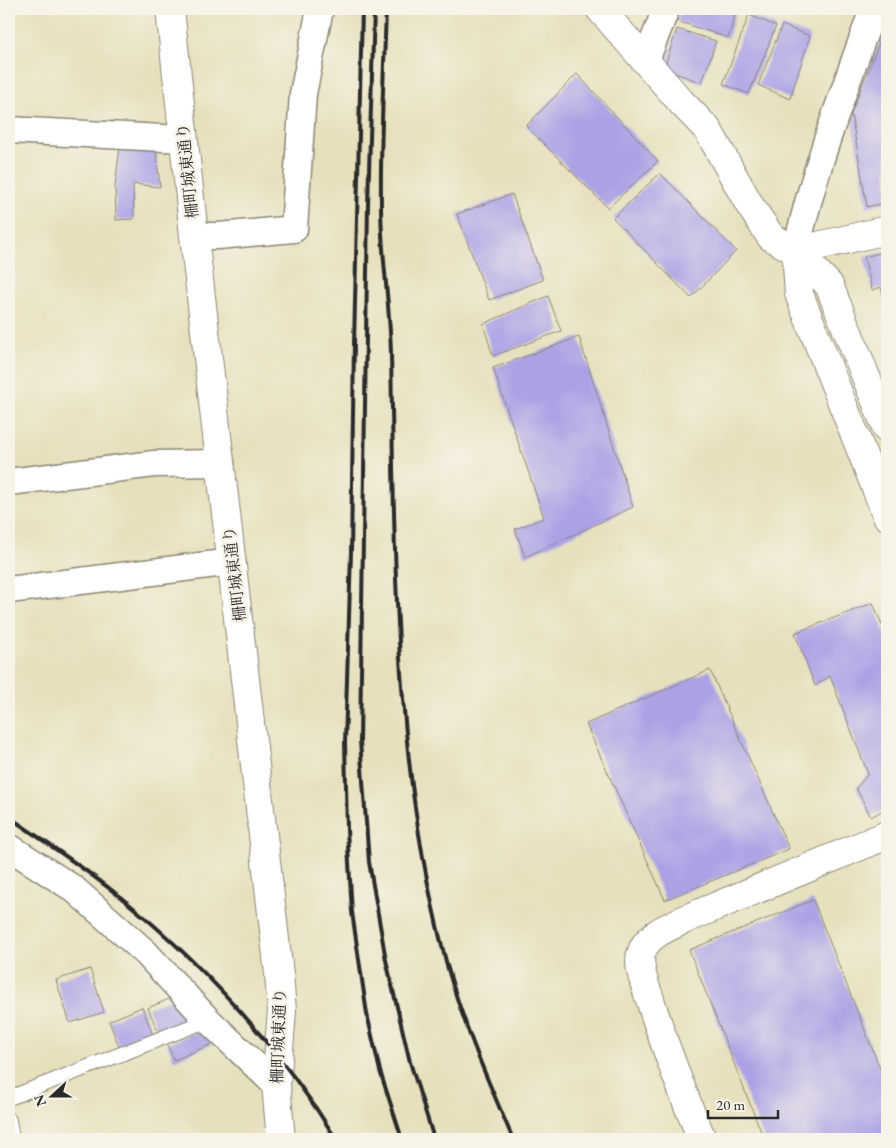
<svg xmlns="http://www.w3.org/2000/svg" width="896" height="1148" font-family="'EB Garamond','Noto Serif JP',serif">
<rect width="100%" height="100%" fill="#f7f3e8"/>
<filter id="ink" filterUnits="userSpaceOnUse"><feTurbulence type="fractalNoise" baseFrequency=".02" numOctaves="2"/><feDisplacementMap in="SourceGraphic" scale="10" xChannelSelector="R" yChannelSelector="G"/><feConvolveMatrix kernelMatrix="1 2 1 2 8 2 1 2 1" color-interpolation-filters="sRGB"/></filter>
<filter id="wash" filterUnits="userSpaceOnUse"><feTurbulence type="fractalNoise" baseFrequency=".0096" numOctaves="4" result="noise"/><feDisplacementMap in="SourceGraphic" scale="20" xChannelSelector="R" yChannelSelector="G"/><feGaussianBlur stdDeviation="1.12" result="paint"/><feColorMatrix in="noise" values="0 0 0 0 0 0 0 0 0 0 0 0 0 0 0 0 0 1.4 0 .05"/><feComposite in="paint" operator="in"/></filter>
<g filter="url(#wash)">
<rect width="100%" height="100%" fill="#e7e0bd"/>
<g id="blocks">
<path fill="#aba2e5" d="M681 9H737L728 38 677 21Z
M749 15 776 26 749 94 723 84Z
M887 23V202L867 207 851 113Z
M782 25 810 36 790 99 758 85Z
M677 29 716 41 702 83 664 69Z
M577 74 658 161 608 208 526 126Z
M120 147 156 150 160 187 133 184 134 219 116 220 115 186Z
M660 173 736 251 691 298 613 218Z
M512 194 543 280 489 300 457 214Z
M887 251V309L881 287 872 290 864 257Z
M548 296 561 331 493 356 483 324Z
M579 337 633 507 525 557 515 529 544 518 493 368Z
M873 603 887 637V808L871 817 856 788 868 774 830 676 815 686 795 633Z
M710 670 789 849 665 900 586 724Z
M813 900 887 1086V1139H764L689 950Z
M90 969 104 1012 70 1023 56 980Z
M181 994 197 1018 159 1034 148 1008Z
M142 1007 153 1035 120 1049 109 1021Z
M208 1027 215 1043 174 1060 167 1044Z"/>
</g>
</g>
<g filter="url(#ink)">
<use href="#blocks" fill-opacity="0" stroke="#898674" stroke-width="1"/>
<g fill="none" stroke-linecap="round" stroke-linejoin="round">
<defs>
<path id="service" d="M9 1098 208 1020
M9 1120 12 1139"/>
<path id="minor" d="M646 60 666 9
M9 130 183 139
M194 236H218L294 229 303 94 320 9
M796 251C814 168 845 89 873 9
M9 482 154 464 221 463
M9 590 232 562
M9 847 74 889 146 953 208 1020 276 1085"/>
<path id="tertiary" d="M170 9 194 236 279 974 282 1011 276 1085 281 1139
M600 9 682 103 708 130 749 204 771 237 796 251 829 285 887 429
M796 251 799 294 887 516
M796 251 887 230
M702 1139C683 1095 667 1052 652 1006 648 991 637 970 641 954 646 936 666 928 681 921L887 835"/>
</defs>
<use href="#service" stroke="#898674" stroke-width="16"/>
<use href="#minor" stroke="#898674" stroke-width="29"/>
<use href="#tertiary" stroke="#898674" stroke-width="30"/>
<use href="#service" stroke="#fff" stroke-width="14"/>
<use href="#minor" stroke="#fff" stroke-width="26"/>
<use href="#tertiary" stroke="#fff" stroke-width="28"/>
<path stroke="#2b2b2b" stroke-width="4" d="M362 9 354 344 351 553 345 743 347 830 352 912 367 1014 380 1071 402 1139
M374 9 368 204 360 741 369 862 386 960 410 1062 434 1139
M386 9C384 74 380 140 381 205 381 255 390 304 391 354 395 553 393 757 443 950 459 1015 487 1079 513 1139
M9 817C44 841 80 865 114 892 199 959 280 1048 336 1139"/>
</g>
</g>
<g text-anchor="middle" stroke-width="5" stroke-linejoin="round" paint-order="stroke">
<g font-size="16" fill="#2b2b2b" stroke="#f7f3e8">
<text transform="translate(187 171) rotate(-96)" y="6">柵町城東通り</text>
<text transform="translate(234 574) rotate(-97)" y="6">柵町城東通り</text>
<text transform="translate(278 1036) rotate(-88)" y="6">柵町城東通り</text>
</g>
</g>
<rect width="896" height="1148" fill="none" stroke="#f7f3e8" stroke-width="30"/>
<g transform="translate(52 1096) rotate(249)" stroke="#f7f3e8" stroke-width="4" paint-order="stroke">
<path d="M0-4L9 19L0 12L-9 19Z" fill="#2b2b2b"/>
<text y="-8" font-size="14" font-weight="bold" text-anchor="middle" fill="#2b2b2b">N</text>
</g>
<path d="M708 1110v8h70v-8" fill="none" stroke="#2b2b2b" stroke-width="2.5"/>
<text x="716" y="1110" font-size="15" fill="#2b2b2b" stroke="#f7f3e8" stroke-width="4" paint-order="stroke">20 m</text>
</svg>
